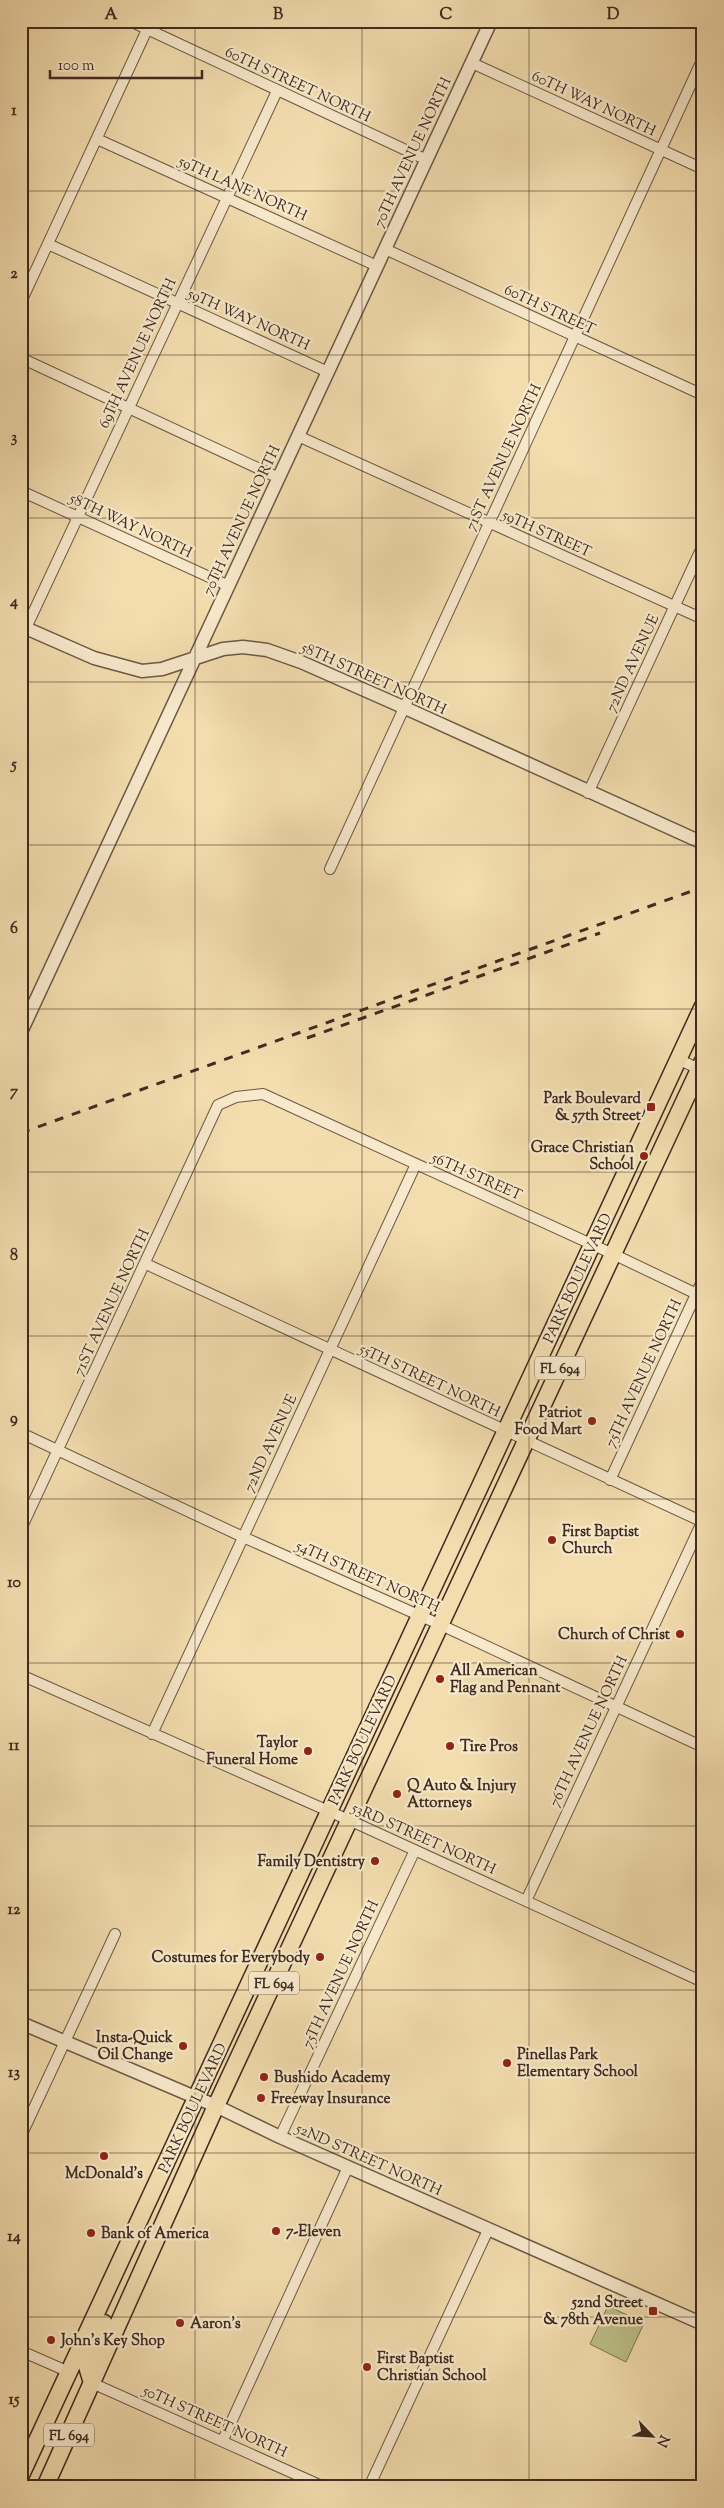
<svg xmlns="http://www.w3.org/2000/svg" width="724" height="2508" font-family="'Sorts Mill Goudy',serif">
<rect width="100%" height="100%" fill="#f3ddaf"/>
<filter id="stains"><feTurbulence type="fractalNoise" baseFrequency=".004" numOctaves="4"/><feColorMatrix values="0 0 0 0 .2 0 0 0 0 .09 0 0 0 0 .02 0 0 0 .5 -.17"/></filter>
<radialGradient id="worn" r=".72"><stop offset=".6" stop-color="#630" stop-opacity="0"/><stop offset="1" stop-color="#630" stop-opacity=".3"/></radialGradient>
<path fill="#bdc089" stroke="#7e7655" d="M608 2306 644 2323 626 2362 590 2344Z"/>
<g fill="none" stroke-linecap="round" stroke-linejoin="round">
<defs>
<path id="minor" d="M130 21 427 160
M472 63 703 169
M97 139 377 266
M48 244 328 372
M385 249 703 395
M21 302 151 21
M21 358 279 478
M298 436 703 619
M21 491 229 586
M26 628 277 91
M588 793 703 545
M330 869 703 58
M678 1059 703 1071
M146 1264 703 1522
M21 1433 243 1537 441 1625 703 1747
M610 1480 703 1279
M21 1529 218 1105 236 1097 263 1094 613 1254 703 1297
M21 1675 360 1825 703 1982
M152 1734 416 1164
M526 1901 703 1520
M21 2136 115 1934
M280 2137 415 1850
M21 2351 69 2372
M92 2383 324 2487
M223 2440 348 2167
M369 2487 488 2230"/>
<path id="tertiary" d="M21 626 94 658 142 671 162 669 223 649 243 647 267 650 301 662 403 707 703 843
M21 1032 491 21
M21 2023 216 2106 280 2137 703 2324"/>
<path id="primary" d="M92 2383 86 2363 104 2323
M21 2475 703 1006
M45 2487 216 2106 703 1061"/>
</defs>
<use href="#minor" stroke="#6d5844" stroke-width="12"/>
<use href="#tertiary" stroke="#6d5844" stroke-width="15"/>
<use href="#primary" stroke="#402b21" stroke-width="19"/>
<use href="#minor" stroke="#f7e9cb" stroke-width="10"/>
<use href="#tertiary" stroke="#f7e9cb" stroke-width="12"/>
<use href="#primary" stroke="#f3ddaf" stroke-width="16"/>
<path stroke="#402b21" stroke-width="3" stroke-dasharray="9 9" stroke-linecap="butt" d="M307 1038 600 933
M21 1133 703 887"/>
</g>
<path fill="none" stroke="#402b21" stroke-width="1" stroke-opacity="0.55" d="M195 21V2487M362 21V2487M529 21V2487M21 191H703M21 355H703M21 518H703M21 682H703M21 845H703M21 1009H703M21 1172H703M21 1336H703M21 1499H703M21 1663H703M21 1826H703M21 1990H703M21 2153H703M21 2317H703"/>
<g fill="#8f2418" stroke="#f7e9cb" stroke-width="2">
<rect x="646" y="1102" width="10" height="10" rx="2.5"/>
<circle cx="644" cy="1156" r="5"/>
<circle cx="592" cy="1421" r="5"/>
<circle cx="552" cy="1540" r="5"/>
<circle cx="680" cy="1634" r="5"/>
<circle cx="440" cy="1679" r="5"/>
<circle cx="450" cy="1746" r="5"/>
<circle cx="308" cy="1751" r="5"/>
<circle cx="397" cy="1794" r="5"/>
<circle cx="375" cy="1861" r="5"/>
<circle cx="320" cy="1957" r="5"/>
<circle cx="183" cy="2046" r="5"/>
<circle cx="507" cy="2063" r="5"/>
<circle cx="264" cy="2077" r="5"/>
<circle cx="261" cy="2098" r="5"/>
<circle cx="104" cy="2156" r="5"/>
<circle cx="276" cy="2231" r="5"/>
<circle cx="91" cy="2233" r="5"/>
<rect x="648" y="2306" width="10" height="10" rx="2.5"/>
<circle cx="180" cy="2323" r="5"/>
<circle cx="51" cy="2340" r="5"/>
<circle cx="367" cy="2367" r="5"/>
</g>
<g text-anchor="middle" stroke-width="4.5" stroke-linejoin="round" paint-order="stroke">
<g fill="#f7e9cb" stroke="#776454" stroke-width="1">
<rect x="535" y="1356.5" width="50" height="23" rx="4"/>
<rect x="249" y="1971.5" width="50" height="23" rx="4"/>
<rect x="44" y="2423.5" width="50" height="23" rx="4"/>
</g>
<g font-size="14" font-weight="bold" fill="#402b21">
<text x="560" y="1373">FL 694</text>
<text x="274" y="1988">FL 694</text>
<text x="69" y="2440">FL 694</text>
</g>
<g font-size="15" fill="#402b21" stroke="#f7e9cb">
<text transform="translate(298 84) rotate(25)" y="5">60TH STREET NORTH</text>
<text transform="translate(594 103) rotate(25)" y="5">60TH WAY NORTH</text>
<text transform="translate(412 152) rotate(-65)" y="5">70TH AVENUE NORTH</text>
<text transform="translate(243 188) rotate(24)" y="5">59TH LANE NORTH</text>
<text transform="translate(550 309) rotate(25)" y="5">60TH STREET</text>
<text transform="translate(249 319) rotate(24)" y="5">59TH WAY NORTH</text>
<text transform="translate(137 353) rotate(-65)" y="5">69TH AVENUE NORTH</text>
<text transform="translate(503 457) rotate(-65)" y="5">71ST AVENUE NORTH</text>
<text transform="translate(241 520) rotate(-65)" y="5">70TH AVENUE NORTH</text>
<text transform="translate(131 525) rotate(25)" y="5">58TH WAY NORTH</text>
<text transform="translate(547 533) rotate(24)" y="5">59TH STREET</text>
<text transform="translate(632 663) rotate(-65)" y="5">72ND AVENUE</text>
<text transform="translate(374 678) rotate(24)" y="5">58TH STREET NORTH</text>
<text transform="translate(477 1176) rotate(24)" y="5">56TH STREET</text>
<text transform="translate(577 1278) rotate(-65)" y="5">PARK BOULEVARD</text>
<text transform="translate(111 1302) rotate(-65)" y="5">71ST AVENUE NORTH</text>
<text transform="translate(643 1373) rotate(-65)" y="5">75TH AVENUE NORTH</text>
<text transform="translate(430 1380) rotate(25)" y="5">55TH STREET NORTH</text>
<text transform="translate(270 1443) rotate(-65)" y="5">72ND AVENUE</text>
<text transform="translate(368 1576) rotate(24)" y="5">54TH STREET NORTH</text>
<text transform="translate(588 1731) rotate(-65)" y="5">76TH AVENUE NORTH</text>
<text transform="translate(362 1740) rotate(-65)" y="5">PARK BOULEVARD</text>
<text transform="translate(424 1838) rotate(24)" y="5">53RD STREET NORTH</text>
<text transform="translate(340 1974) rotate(-65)" y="5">75TH AVENUE NORTH</text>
<text transform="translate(192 2108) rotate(-65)" y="5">PARK BOULEVARD</text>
<text transform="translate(369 2159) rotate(24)" y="5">52ND STREET NORTH</text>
<text transform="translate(215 2421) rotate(24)" y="5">50TH STREET NORTH</text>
</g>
<g font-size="15" font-weight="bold" fill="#402b21" stroke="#f7e9cb" text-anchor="start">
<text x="641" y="1103" text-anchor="end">Park Boulevard<tspan x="641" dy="17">&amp; 57th Street</tspan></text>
<text x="634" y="1152" text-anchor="end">Grace Christian<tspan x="634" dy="17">School</tspan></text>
<text x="582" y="1417" text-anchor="end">Patriot<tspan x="582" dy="17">Food Mart</tspan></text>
<text x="562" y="1536">First Baptist<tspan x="562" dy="17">Church</tspan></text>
<text x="670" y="1639" text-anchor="end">Church of Christ</text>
<text x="450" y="1675">All American<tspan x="450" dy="17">Flag and Pennant</tspan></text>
<text x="298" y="1747" text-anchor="end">Taylor<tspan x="298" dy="17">Funeral Home</tspan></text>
<text x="460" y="1751">Tire Pros</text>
<text x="407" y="1790">Q Auto &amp; Injury<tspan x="407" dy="17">Attorneys</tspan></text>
<text x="365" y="1866" text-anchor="end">Family Dentistry</text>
<text x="310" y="1962" text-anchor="end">Costumes for Everybody</text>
<text x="173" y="2042" text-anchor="end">Insta-Quick<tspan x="173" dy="17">Oil Change</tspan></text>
<text x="517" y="2059">Pinellas Park<tspan x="517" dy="17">Elementary School</tspan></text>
<text x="274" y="2082">Bushido Academy</text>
<text x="271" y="2103">Freeway Insurance</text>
<text x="104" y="2178" text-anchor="middle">McDonald's</text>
<text x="286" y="2236">7-Eleven</text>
<text x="101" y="2238">Bank of America</text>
<text x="643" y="2307" text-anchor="end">52nd Street<tspan x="643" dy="17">&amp; 78th Avenue</tspan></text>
<text x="190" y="2328">Aaron's</text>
<text x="61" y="2345">John's Key Shop</text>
<text x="377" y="2363">First Baptist<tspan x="377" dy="17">Christian School</tspan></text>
</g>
</g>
<rect width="724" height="2508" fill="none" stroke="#f3ddaf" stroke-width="55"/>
<g transform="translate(652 2436) rotate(115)" stroke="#f7e9cb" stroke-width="4" paint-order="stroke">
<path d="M0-4L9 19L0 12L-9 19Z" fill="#402b21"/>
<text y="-8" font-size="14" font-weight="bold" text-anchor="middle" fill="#402b21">N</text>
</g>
<path d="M50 70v8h152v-8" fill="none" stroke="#402b21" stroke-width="2.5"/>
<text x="58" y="70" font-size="15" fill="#402b21" stroke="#f7e9cb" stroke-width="4" paint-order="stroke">100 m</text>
<rect x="28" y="28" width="668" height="2452" fill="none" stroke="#402b21" stroke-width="2"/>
<g font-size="16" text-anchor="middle" font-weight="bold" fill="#402b21">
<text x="111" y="19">A</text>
<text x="278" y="19">B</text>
<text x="446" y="19">C</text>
<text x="613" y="19">D</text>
<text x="14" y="115">1</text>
<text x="14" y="278">2</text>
<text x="14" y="442">3</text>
<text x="14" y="606">4</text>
<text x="14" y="769">5</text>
<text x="14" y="933">6</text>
<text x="14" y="1096">7</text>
<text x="14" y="1260">8</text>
<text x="14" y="1423">9</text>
<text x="14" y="1587">10</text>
<text x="14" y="1750">11</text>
<text x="14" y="1914">12</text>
<text x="14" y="2077">13</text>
<text x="14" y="2241">14</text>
<text x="14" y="2404">15</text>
</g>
<rect width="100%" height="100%" filter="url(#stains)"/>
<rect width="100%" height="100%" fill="url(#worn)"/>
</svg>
